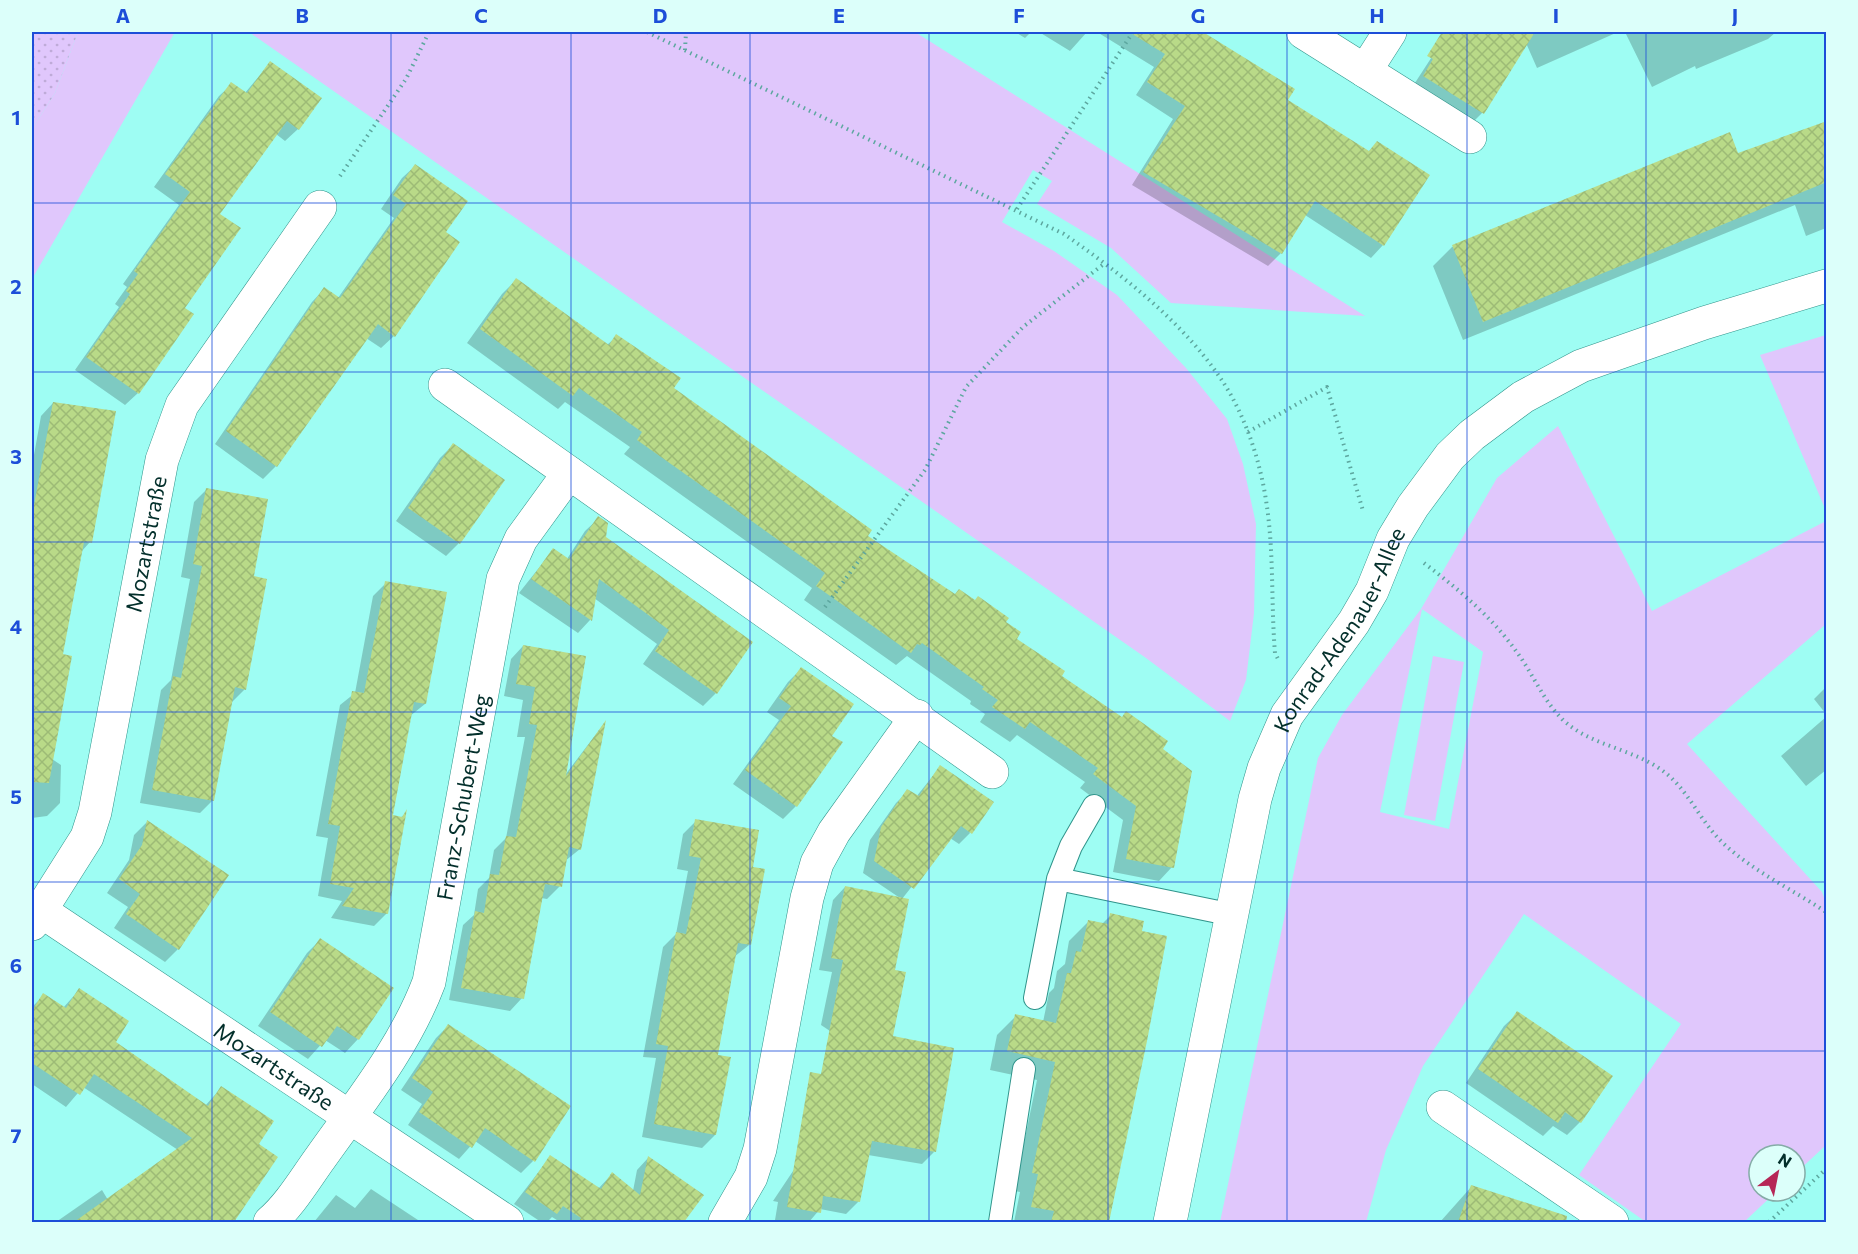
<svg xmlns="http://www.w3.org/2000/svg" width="1858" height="1254" font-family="Commissioner,sans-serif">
<defs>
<pattern id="park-dots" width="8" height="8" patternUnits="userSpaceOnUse" patternTransform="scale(1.5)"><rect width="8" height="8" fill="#e0c7fc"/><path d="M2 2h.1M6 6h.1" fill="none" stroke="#bfabd8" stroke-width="1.8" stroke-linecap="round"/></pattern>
<pattern id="building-cross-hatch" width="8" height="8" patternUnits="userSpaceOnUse" patternTransform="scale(1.5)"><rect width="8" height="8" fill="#b9da88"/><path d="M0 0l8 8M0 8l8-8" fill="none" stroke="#9dbb76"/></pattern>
</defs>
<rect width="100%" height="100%" fill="#9efdf3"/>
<path fill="#e0c7fc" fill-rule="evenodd" d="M78 32H175L32 279V129L55 93Z
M249 32H915L1365 316 1171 303 1111 248 1037 204 1052 181 1033 170 1002 222 1054 251 1117 295 1186 368 1227 419 1243 464 1256 524 1254 613 1246 680 1230 721 1146 658Z
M1826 335V511L1760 355Z
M1558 426 1652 611 1826 521V624L1687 744 1822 892 1826 903V1145L1795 1174V1155H1759V1191H1777L1744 1222H1646L1579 1175 1681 1024 1524 914 1423 1066 1386 1150 1366 1222H1220L1318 758 1342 715 1421 609 1497 478ZM1422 609 1483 652 1449 829 1380 812Z
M1433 656 1464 662 1435 821 1404 815Z"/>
<path fill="url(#park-dots)" d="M32 32H78L55 93 32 129Z"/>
<path fill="#0003" d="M1015 32H1031L1025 38Z
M1039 32H1087L1070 51Z
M1097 32H1200L1293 90 1286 101 1368 152 1377 143 1383 245 1371 258 1305 215 1281 253 1268 266 1132 185 1173 119 1136 95 1154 67Z
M1448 32H1472L1496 47 1527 32H1618L1537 68 1526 43 1482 113 1470 125 1411 89Z
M1625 32H1776L1768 39 1696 69 1695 66 1652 87Z
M270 63 298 129 285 141 276 134 218 214 183 308 138 393 125 405 75 370 119 307 115 304 127 287 123 284 179 205 154 187 219 96 232 84 245 93Z
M1826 123V228L1806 236 1795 205 1463 340 1433 266 1452 247 1729 134 1738 155Z
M415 166 444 233 394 336 381 348 366 338 276 466 263 479 215 444 312 302 324 289 338 298 394 218 381 209 402 178Z
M516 280 607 345 617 336 672 389 866 536 954 596 1004 622 1015 639 1059 676 1161 750 1172 867 1159 881 1113 872 1123 820 1080 788 1085 782 1017 735 1010 742 980 722 985 714 970 704 971 701 907 656 896 665 804 600 812 588 624 454 630 447 565 402 558 409 467 343 502 294Z
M53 403 90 542 81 552 61 655 52 759 61 765 60 803 47 816 32 818V466L41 416Z
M453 445 459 543 446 556 396 521 440 458Z
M207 489 253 577 245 689 231 703 213 800 200 813 140 803 161 690 171 680 190 579 181 577 194 502Z
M599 518 604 538 716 693 703 706 643 664 657 644 594 598 590 620 578 633 519 593 553 550 567 559 585 531Z
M386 583 425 704 410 716 391 816 400 818 405 814 387 913 374 926 331 918 342 901 318 896 328 838 316 836 340 705 355 693 373 596Z
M523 646 565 775 603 725 580 849 565 861 560 886 547 899 541 898 522 998 510 1011 449 1000 463 925 474 915 478 889 489 878 494 850 506 838 525 737H517L523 700 504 696 511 659Z
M801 669 830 736 796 806 783 819 733 784 779 720 767 712 788 682Z
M1826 687V714L1814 699Z
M1826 717V770L1806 786 1781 756Z
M940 767 970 833 959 844 950 838 902 899 894 971 891 1037 934 1152 922 1164 868 1155 859 1201 846 1214 820 1209 809 1222 775 1220 778 1202 773 1201 869 1057 821 1025 832 972 819 970 833 900 845 887 900 898 863 873 870 840 896 803 908 791 916 797Z
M696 821 751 868 749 945 734 957 716 1056 715 1135 702 1148 642 1137 656 1058 643 1057 663 947 676 934 688 871 677 869 683 834Z
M147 822 178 949 165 962 114 928 128 907 107 893 129 860 134 835Z
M1111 915 1140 932 1165 937 1108 1222H1014L1020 1192 1014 1191 1037 1080 990 1070 997 1035 1016 1016 1043 1022 1049 993 1054 988 1057 971 1065 964 1069 941 1088 922 1101 925Z
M320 940 392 988 358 1039 345 1053 325 1040 308 1059 258 1026 307 953Z
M79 990 114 1042 205 1106 221 1088 193 1217 185 1222H56L102 1190 108 1200 178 1150 83 1087 66 1107 32 1084V1007L44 995 63 1008Z
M1518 1013 1580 1122 1567 1135 1553 1126 1543 1136 1466 1083 1504 1026Z
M448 1026 533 1161 521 1173 475 1141 459 1159 408 1125 422 1104 401 1090 436 1038Z
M550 1157 598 1189 612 1174 633 1191 637 1170 648 1158 702 1195 683 1222H560L552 1217 547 1222H541L514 1204Z
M1472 1186 1526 1204 1520 1222H1440Z
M371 1189 421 1222H314L336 1195 355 1208Z"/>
<path fill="url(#building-cross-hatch)" d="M1129 32H1203L1295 89 1288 100 1369 151 1377 141 1430 175 1384 246 1315 201 1282 254 1143 172 1185 106 1147 82 1165 54Z
M1442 32H1535L1484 114 1423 76 1433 59 1427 56Z
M270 61 322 98 299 130 287 121 220 214 241 228 185 308 194 314 139 394 86 357 130 294 126 291 138 274 134 271 190 192 165 174 231 82 247 93Z
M1827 121V182L1483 322 1452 245 1730 132 1738 153Z
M415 164 468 201 446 232 460 242 395 337 378 324 277 467 226 431 324 287 340 298 406 204 393 195Z
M516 278 609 345 616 334 681 378 674 388 872 530 868 536 955 594 959 589 975 600 978 596 1009 618 1006 622 1021 632 1017 639 1065 671 1062 676 1122 717 1126 711 1168 741 1163 749 1192 771 1174 868 1126 859 1136 806 1093 774 1098 768 1030 722 1025 729 992 707 998 700 982 689 984 687 922 643 920 645 917 644 911 653 816 586 825 573 637 440 642 432 579 388 573 396 480 329Z
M53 402 116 411 92 543 84 542 63 654 72 656 49 783 32 782V516Z
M453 443 505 480 460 544 408 508Z
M206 488 268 499 254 576 267 579 246 690 235 687 214 801 152 790 173 676 181 678 202 566 193 564Z
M598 516 608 523 606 537 753 642 717 694 655 651 669 630 599 579 592 621 531 579 553 548 569 559Z
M385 581 447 592 426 704 414 702 393 815 402 817 407 809 388 914 342 906 354 888 330 884 340 826 328 824 352 691 364 693Z
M523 645 586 656 566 776 606 720 581 850 569 847 562 887 545 884 524 999 461 988 475 911 484 913 490 874 499 875 506 836 516 837 537 725 529 724 535 687 516 684Z
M801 667 854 704 832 736 843 742 797 807 745 770 791 706 779 698Z
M940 765 994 802 972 834 961 826 914 889 874 861 881 827 907 789 919 796Z
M695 819 759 830 753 867 765 869 751 945 738 943 718 1055 731 1057 716 1135 654 1124 668 1046 656 1044 676 932 686 934 701 858 689 856Z
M147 820 229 875 179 950 126 914 140 894 119 879 142 845Z
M845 886 909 899 895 970 906 972 893 1036 954 1048 936 1152 872 1141 860 1202 823 1196 821 1213 787 1207 810 1072 821 1074 843 960 831 958Z
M1110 913 1144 921 1142 931 1167 936 1147 1041 1109 1222H1051L1054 1211 1031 1207 1038 1174 1032 1173 1055 1062 1007 1051 1015 1014 1056 1023 1067 973H1071L1076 951 1081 952 1088 920 1108 924Z
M320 938 394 988 359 1040 337 1026 322 1047 270 1012Z
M79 988 129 1021 116 1042 149 1065 208 1106 221 1086 274 1121 259 1144 278 1157 234 1222H74L192 1138 94 1074 80 1095 32 1063V1011L43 993 66 1008Z
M1517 1011 1613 1076 1581 1123 1565 1112 1558 1123 1478 1069Z
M448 1024 571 1106 535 1162 485 1128 472 1148 419 1112 433 1092 412 1078Z
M550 1155 601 1189 612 1172 640 1195 648 1156 704 1195 684 1222H578L581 1218 563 1206 557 1214 525 1192Z
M1471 1185 1567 1216 1566 1222H1458Z"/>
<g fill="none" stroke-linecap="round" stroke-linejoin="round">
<defs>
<path id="lane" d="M1058 879 1233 915
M1035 998 1058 879 1071 846 1094 806
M1000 1222 1024 1069"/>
<g id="street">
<path d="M1303 32 1470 137"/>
<path d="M1365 71 1390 32"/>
<path d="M445 385 992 772"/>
<path id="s1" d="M41 911 507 1222"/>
<path id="s2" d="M32 924 87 837 95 812 162 460 182 405 320 207"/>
<path d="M1443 1107 1612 1222"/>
<path id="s3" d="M270 1222C290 1205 305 1179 321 1157 360 1102 405 1046 429 982L503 579 521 539 569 473"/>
<path d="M725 1222 751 1177 760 1149 807 898 817 863 834 832 917 716"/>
<path id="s4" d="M1170 1222 1255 799 1264 768 1287 715 1354 622 1372 591 1393 539 1413 506 1450 456 1472 435 1523 397 1581 366 1704 323 1826 286"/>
</g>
</defs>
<use href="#lane" stroke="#30948b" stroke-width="24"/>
<use href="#street" stroke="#30948b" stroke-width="34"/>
<path stroke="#5da79f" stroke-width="4" stroke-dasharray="1.5 4.5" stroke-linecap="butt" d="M647 32 1064 234C1120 273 1182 321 1221 379 1246 416 1261 463 1267 507 1274 556 1271 605 1275 653L1278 659
M685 50 686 32
M340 176 406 79 429 32
M1017 209 1133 32
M1248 432 1327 387 1363 511
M1424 563C1458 589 1491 616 1516 651 1532 672 1543 700 1562 719 1590 746 1632 748 1663 771 1689 790 1700 822 1724 844 1753 871 1793 890 1826 912
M825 607 925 470 966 387 1023 327 1105 263
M1769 1222 1826 1169"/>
<use href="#lane" stroke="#fff" stroke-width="22"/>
<use href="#street" stroke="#fff" stroke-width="33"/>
</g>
<path fill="none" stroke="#1d4ed8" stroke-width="1.5" stroke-opacity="0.55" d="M212 32V1222M391 32V1222M571 32V1222M750 32V1222M929 32V1222M1108 32V1222M1287 32V1222M1467 32V1222M1646 32V1222M32 203H1826M32 372H1826M32 542H1826M32 712H1826M32 882H1826M32 1051H1826"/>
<g text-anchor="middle" stroke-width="6" stroke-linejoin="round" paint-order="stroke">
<g font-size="22" fill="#032f2b" stroke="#dcfffa">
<text dy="8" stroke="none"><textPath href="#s2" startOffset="402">Mozartstraße</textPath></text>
<text dy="8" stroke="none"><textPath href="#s4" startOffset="622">Konrad-Adenauer-Allee</textPath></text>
<text dy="8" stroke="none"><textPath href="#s3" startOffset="477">Franz-Schubert-Weg</textPath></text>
<text dy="8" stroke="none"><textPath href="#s1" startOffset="280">Mozartstraße</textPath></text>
</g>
</g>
<rect width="1858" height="1254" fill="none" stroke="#dcfffa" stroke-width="66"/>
<g transform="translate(1777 1173) rotate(32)"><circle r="28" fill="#dcfffa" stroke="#85aca7" stroke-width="1.5"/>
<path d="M0-4.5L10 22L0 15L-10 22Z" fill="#b62757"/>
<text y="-9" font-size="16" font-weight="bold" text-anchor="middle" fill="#032f2b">N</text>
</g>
<rect x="33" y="33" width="1792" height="1188" fill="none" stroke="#1d4ed8" stroke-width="2"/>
<g font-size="20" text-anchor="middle" font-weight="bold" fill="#1d4ed8">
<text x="123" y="23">A</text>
<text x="302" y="23">B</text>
<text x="481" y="23">C</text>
<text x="660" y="23">D</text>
<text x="839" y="23">E</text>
<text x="1019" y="23">F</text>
<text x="1198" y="23">G</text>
<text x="1377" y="23">H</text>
<text x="1556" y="23">I</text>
<text x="1735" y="23">J</text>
<text x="16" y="125">1</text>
<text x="16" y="294">2</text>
<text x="16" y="464">3</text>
<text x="16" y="634">4</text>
<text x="16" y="804">5</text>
<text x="16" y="973">6</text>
<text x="16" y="1143">7</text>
</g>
</svg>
